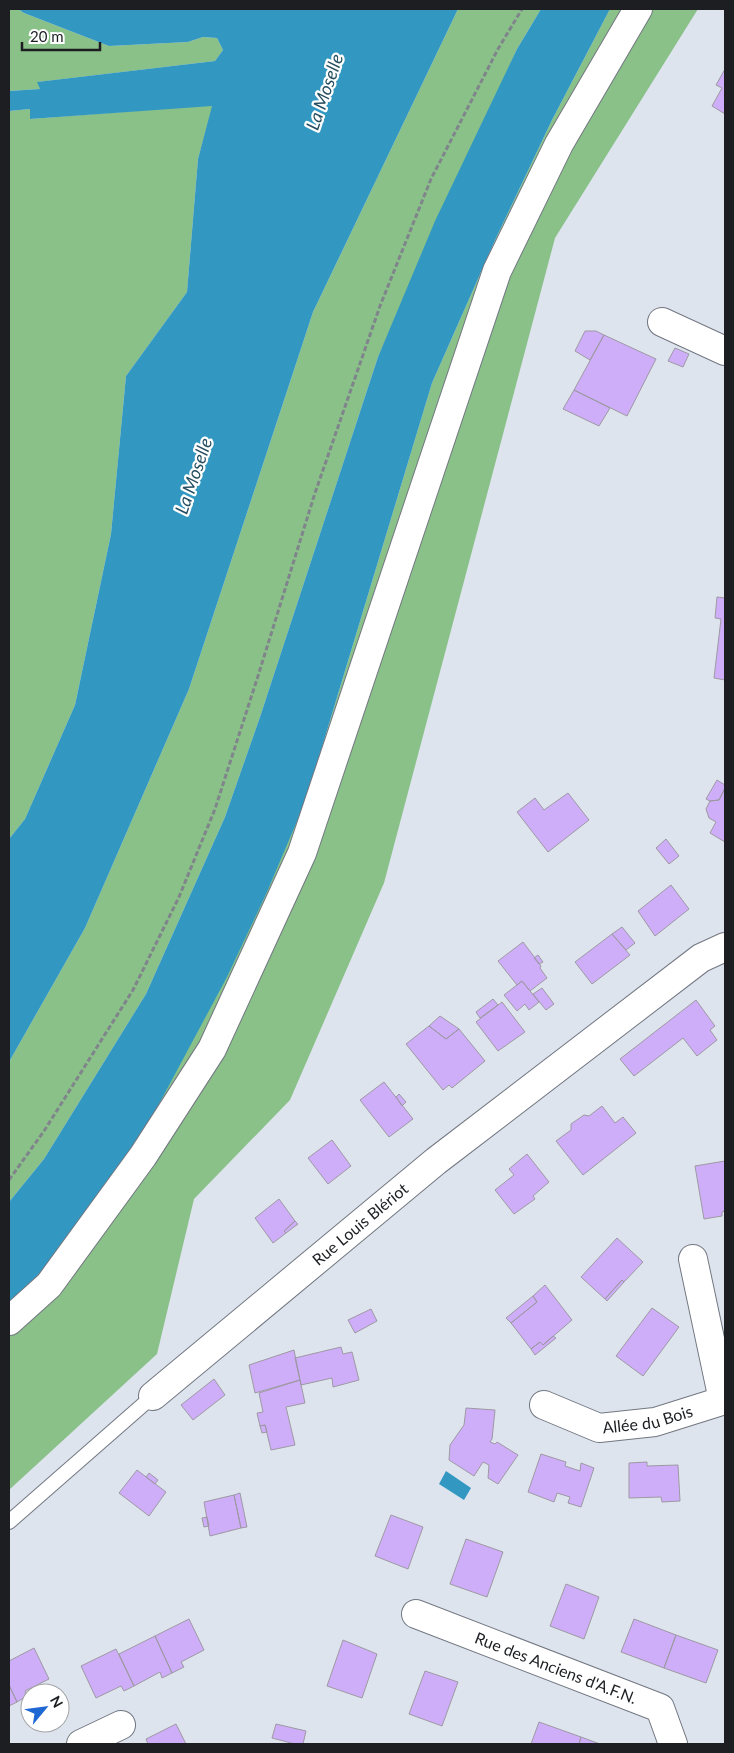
<svg xmlns="http://www.w3.org/2000/svg" width="734" height="1753" font-family="Lato,sans-serif">
<rect width="100%" height="100%" fill="#dee4ee"/>
<path fill="#8ac189" d="M9 9H18L24 13 109 46 188 42 203 37 217 38 223 50 215 61 38 82 40 89 9 91Z
M458 9H541L517 49 378 357 260 717 225 817 146 994 44 1159 9 1202V1062L85 928 189 689 313 312Z
M610 9H698L555 238 384 883 290 1100 194 1199 157 1354 9 1490V1303L44 1269 306 800 432 383 496 238 552 120Z
M213 105 198 159 187 292 126 376 111 534 75 705 25 819 9 839V111L30 109V119Z"/>
<path fill="#3298c2" d="M18 9H458L313 312 189 689 85 928 9 1062V839L25 819 75 705 111 534 126 376 187 292 198 159 212 106 30 119V109L9 111V91L40 89 37 82 215 61 223 50 217 38 203 37 188 42 109 46 24 13Z
M541 9H610L552 120 496 238 432 383 306 800 267 892 227 977 144 1132 44 1269 9 1303V1202L44 1159 146 994 225 817 260 717 378 357 435 221 517 49Z
M446 1471 471 1488 464 1500 439 1484Z"/>
<path fill="#cfaef9" stroke="#9d99a3" d="M725 69V114L712 106 722 88 716 85Z
M585 331H596L604 335 590 360 575 351Z
M604 335 656 359 627 416 574 390Z
M675 348 689 354 683 367 668 361Z
M574 390 610 408 599 426 563 409Z
M717 597 725 598V680L714 678 721 619 715 618Z
M717 780 725 785V788L719 800 710 801 706 799Z
M725 788V842L710 833 716 822 709 818 706 809 710 801 719 800Z
M568 793 589 820 548 852 517 812 535 798 544 810Z
M666 839 679 856 669 864 656 848Z
M671 885 689 909 655 936 638 911Z
M622 927 635 943 626 950 612 934Z
M612 934 630 955 592 984 575 962Z
M523 942 541 966 540 968 547 978 530 991 522 981 517 985 498 961Z
M538 955 543 962 539 964 534 958Z
M522 981 539 1002 529 1010 525 1004 517 1011 504 995Z
M542 988 554 1004 546 1010 533 994Z
M493 999 498 1005 480 1018 476 1012Z
M696 1000 715 1026 710 1030 717 1040 697 1056 683 1038 634 1076 620 1059Z
M502 1002 525 1032 498 1051 476 1022Z
M440 1016 459 1029 446 1039 429 1026Z
M429 1026 446 1039 459 1029 485 1061 452 1088 449 1085 443 1090 406 1044Z
M384 1082 413 1119 389 1137 360 1100Z
M399 1094 406 1102 402 1106 396 1097Z
M602 1106 615 1123 623 1117 636 1133 583 1175 556 1141 571 1130V1124L584 1115 589 1116Z
M332 1140 351 1166 328 1184 308 1158Z
M527 1154 549 1182 533 1196 535 1199 514 1214 495 1190 514 1175 509 1169Z
M725 1161V1211L722 1212V1216L704 1219 695 1166Z
M279 1199 295 1221 284 1231 286 1233 273 1243 255 1218Z
M295 1221 298 1224 286 1233 284 1231Z
M617 1238 643 1262 624 1282 622 1280 605 1299 581 1277Z
M622 1280 624 1282 607 1301 605 1299Z
M545 1285 572 1320 543 1345 540 1342 531 1349 511 1323 537 1302 533 1296Z
M533 1296 537 1302 511 1323 506 1318Z
M652 1308 679 1327 643 1376 616 1356Z
M371 1309 377 1321 355 1333 348 1320Z
M553 1336 556 1338 535 1355 531 1349 540 1342 543 1345Z
M341 1347 343 1354 352 1352 359 1380 333 1387 332 1378 301 1385 295 1358Z
M294 1350 300 1380 255 1393 249 1365Z
M214 1379 225 1395 193 1420 181 1405Z
M300 1380 305 1403 286 1407 295 1445 271 1450 265 1425 260 1426 257 1413 263 1412 259 1393Z
M466 1408 495 1410 492 1439 490 1442 495 1444 497 1442 518 1455 498 1484 488 1478 489 1465 483 1462 474 1476 449 1460 450 1445 464 1425Z
M265 1425 267 1432 262 1433 260 1426Z
M541 1454 566 1462 565 1466 580 1471 581 1463 594 1468 581 1507 568 1503 570 1497 557 1493 554 1502 528 1492Z
M647 1462V1466L678 1465 680 1501 662 1502 661 1497 629 1498V1463Z
M137 1470 166 1492 149 1516 119 1493Z
M149 1473 158 1480 155 1484 146 1477Z
M240 1493 247 1527 241 1528 234 1495Z
M234 1495 241 1528 210 1536 204 1502Z
M391 1515 423 1527 408 1569 375 1556Z
M207 1517 209 1526 204 1527 202 1518Z
M466 1539 503 1552 487 1597 450 1584Z
M566 1584 599 1597 584 1639 550 1626Z
M189 1619 204 1650 181 1662 184 1667 172 1673 155 1636Z
M634 1619 676 1635 664 1668 621 1652Z
M676 1635 718 1650 706 1683 664 1668Z
M155 1636 172 1673 162 1678 160 1672 134 1686 119 1654Z
M343 1640 377 1654 362 1698 327 1686Z
M34 1648 49 1679 25 1691 27 1696 17 1702 9 1685V1661Z
M116 1649 134 1686 124 1691 121 1686 96 1698 81 1666Z
M425 1671 458 1682 442 1726 409 1714Z
M9 1685 17 1702 9 1706Z
M539 1722 581 1737 579 1744H531Z
M176 1724 186 1744H148L146 1739Z
M276 1724 306 1731 303 1744H295L272 1738Z
M581 1737 600 1744H579Z"/>
<g fill="none" stroke-linecap="round" stroke-linejoin="round">
<defs>
<path id="lane" d="M9 1522 153 1396"/>
<g id="street">
<path d="M662 322 725 351"/>
<path d="M693 1259 723 1400"/>
<path d="M9 1321 49 1285 143 1156 212 1049 302 853 497 271 559 144 638 9"/>
<path id="s1" d="M544 1405 599 1428 655 1422 725 1400"/>
<path id="s2" d="M416 1614 660 1708 673 1744"/>
<path d="M81 1744 121 1725"/>
</g>
<g id="secondary">
<path id="s3" d="M153 1396 436 1161 701 958 725 947"/>
</g>
</defs>
<use href="#lane" stroke="#727781" stroke-width="16"/>
<use href="#street" stroke="#727781" stroke-width="30"/>
<use href="#secondary" stroke="#727781" stroke-width="30"/>
<path stroke="#80848b" stroke-width="3" stroke-dasharray="5 2.5" stroke-linecap="butt" d="M9 1180 44 1131 133 990 179 897 215 809 258 676 315 493 380 306 431 179 498 49 522 9"/>
<use href="#lane" stroke="#fff" stroke-width="14"/>
<use href="#street" stroke="#fff" stroke-width="28"/>
<use href="#secondary" stroke="#fff" stroke-width="28"/>
</g>
<g text-anchor="middle" stroke-width="4.5" stroke-linejoin="round" paint-order="stroke">
<g font-size="16" fill="#1c1e22" stroke="#fff">
<text dy="6" stroke="none"><textPath href="#s3" startOffset="269">Rue Louis Blériot</textPath></text>
<text dy="6" stroke="none"><textPath href="#s1" startOffset="109">Allée du Bois</textPath></text>
<text dy="6" stroke="none"><textPath href="#s2" startOffset="150">Rue des Anciens d'A.F.N.</textPath></text>
</g>
<g font-size="18" font-style="italic" fill="#244d60" stroke="#fff">
<text transform="translate(325 92) rotate(-71)" y="6">La Moselle</text>
<text transform="translate(194 476) rotate(-71)" y="6">La Moselle</text>
</g>
</g>
<rect width="734" height="1753" fill="none" stroke="#1c1e22" stroke-width="20"/>
<g transform="translate(45 1708) rotate(61)"><circle r="24" fill="#ffffff" stroke="#a4a5a7"/>
<path d="M0-4L9 19L0 12L-9 19Z" fill="#1f67d3"/>
<text y="-8" font-size="14" font-weight="bold" text-anchor="middle" fill="#1c1e22">N</text>
</g>
<path d="M22 42v8h78v-8" fill="none" stroke="#1c1e22" stroke-width="2.5"/>
<text x="30" y="42" font-size="15" fill="#1c1e22" stroke="#ffffff" stroke-width="4" paint-order="stroke">20 m</text>
</svg>
